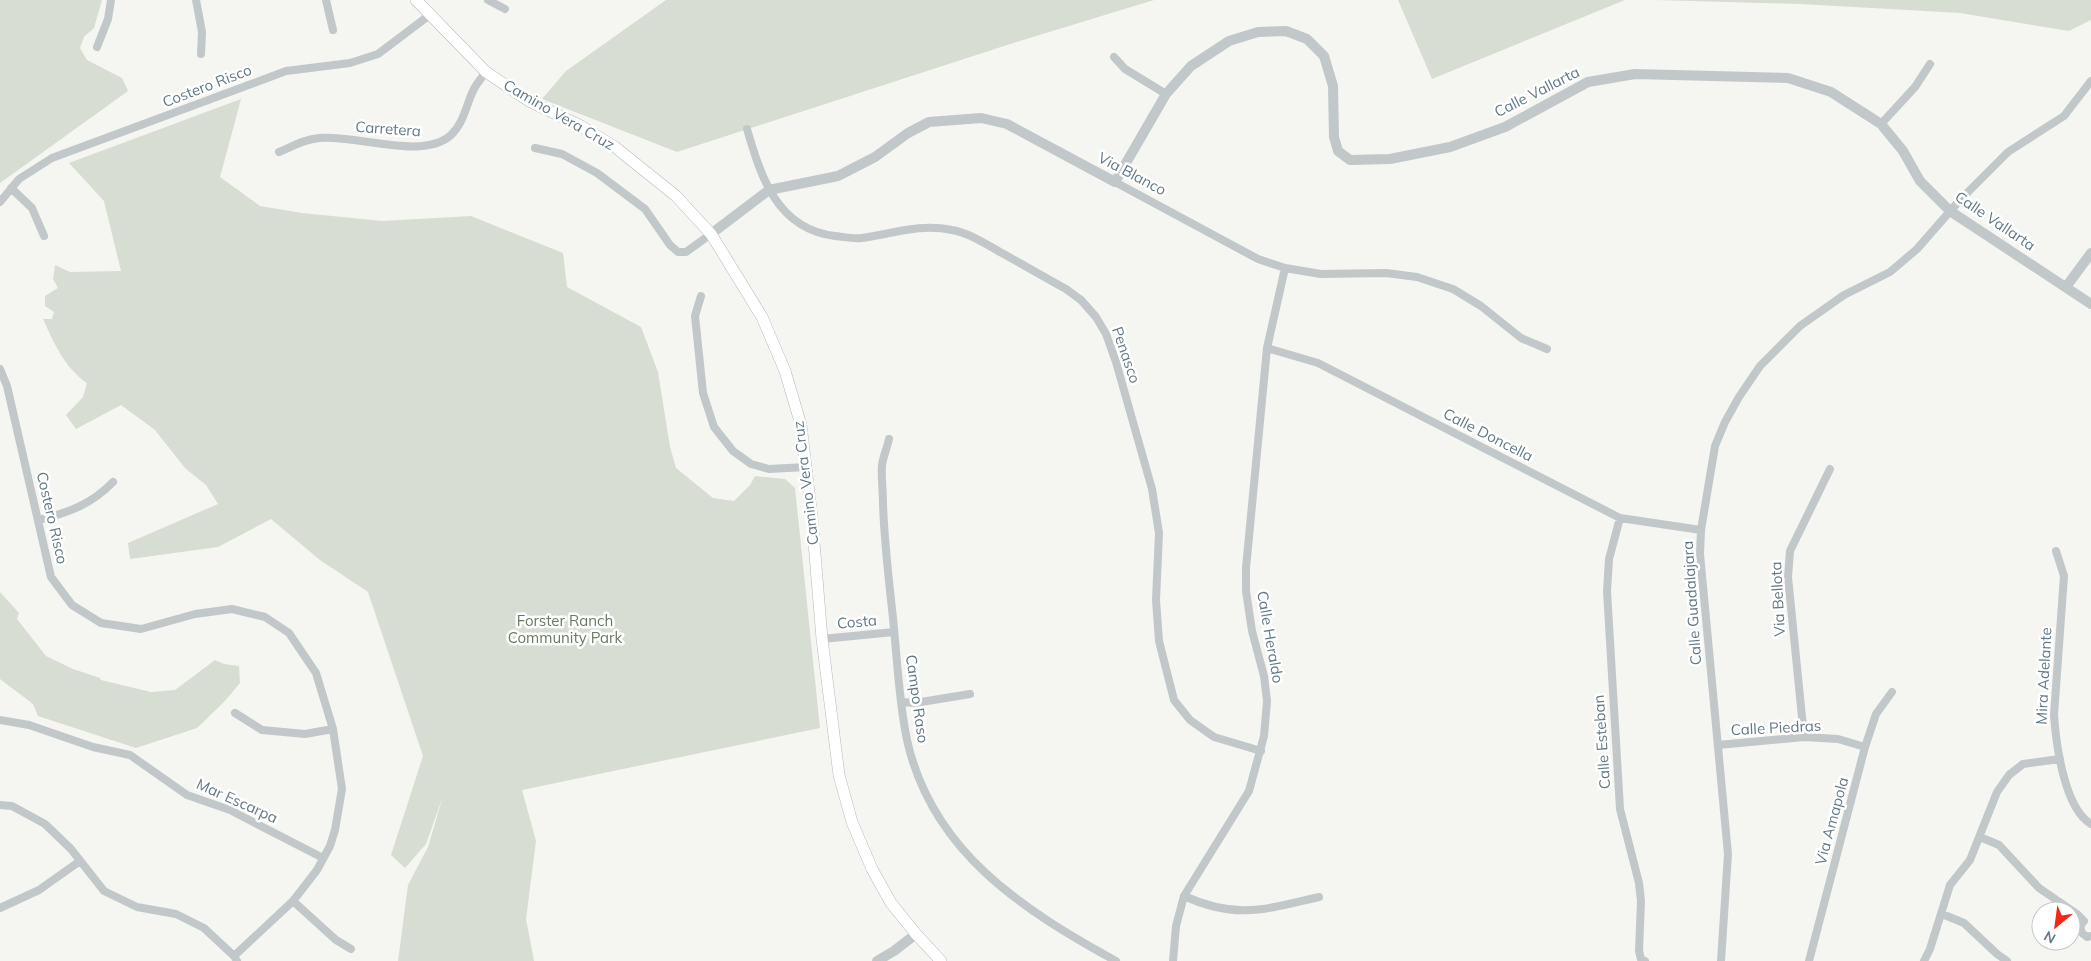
<svg xmlns="http://www.w3.org/2000/svg" width="2091" height="961" font-family="Mulish,sans-serif">
<rect width="100%" height="100%" fill="#f5f5f1"/>
<path fill="#d7ddd2" d="M0 0H102L94 28 84 37 80 48 87 60 122 78 128 91 0 183Z
M666 0H1154L1023 40 677 152 542 99 566 71Z
M1398 0H1625L1432 79Z
M1655 0H2091V20L2069 31 1960 13 1801 4Z
M241 99 220 177 260 206 302 213 382 221 471 216 563 253 567 287 641 327 658 372 670 447 676 468 713 498 734 501 750 485 755 476 785 479 795 488 820 728 522 790 536 841 526 919 534 961H398L408 885 428 847 443 796 426 844 405 868 391 855 423 756 368 592 320 560 271 519 218 547 130 559 128 543 218 504 206 485 185 468 155 430 121 405 76 429 66 415 83 397 87 383C64 367 54 343 43 319H52L54 312 45 306V296L58 288 53 279 55 265 70 272 121 271 104 201 69 163Z
M0 592 19 613 17 619 46 656 73 669 100 678 101 680 151 692 175 690 215 660 224 664 239 666 240 683 224 702 197 728 136 748 38 716 33 704 0 679Z"/>
<g fill="none" stroke-linecap="round" stroke-linejoin="round">
<defs>
<path id="secondary" d="M416 0 486 72 529 101 581 126 615 147 676 196 711 234 762 317 785 371 801 425 812 518 822 639 839 775 852 822 872 869 891 903 916 934 941 961"/>
</defs>
<use href="#secondary" stroke="#b4bbbe" stroke-width="12"/>
<path stroke="#c2c7ca" stroke-width="8" d="M196 0 202 32 201 54
M326 0 333 30
M488 0 505 9
M97 47 108 19 111 0
M1114 57 1125 69 1166 94
M1881 124 1915 87 1930 64
M747 129C761 177 777 229 835 236 844 237 853 239 862 238 892 234 920 223 952 230 969 233 984 243 1000 252 1022 264 1044 277 1066 289L1081 300 1096 317 1106 334 1116 362 1152 489 1159 533 1156 600 1159 641 1174 700 1190 720 1214 737 1261 751
M535 148 562 154 597 173 645 209 670 245 678 252H686L711 234
M279 152C293 146 305 139 319 138 355 134 423 161 451 135 465 122 466 103 475 87 478 82 482 77 486 72
M1115 182 1258 259 1285 268 1321 274 1386 273 1417 277 1453 289 1481 306 1521 338 1547 349
M11 188 32 208 44 236
M0 202 19 179 52 158 286 71 350 63 378 54 431 14
M701 296 695 316 703 393 714 427 733 451 751 464 769 469 806 467
M1267 348 1318 363 1620 518 1701 530
M0 369 7 386 51 577 72 605 101 623 141 629 195 614 232 609 265 617 289 633 316 673 333 729 342 789 335 830 330 846 317 870 293 901 234 956
M889 439C887 448 883 457 882 465 881 477 883 491 883 503 884 538 888 573 892 609 897 652 898 697 907 740 932 852 1022 909 1116 961
M1620 518 1609 559 1607 591 1620 809 1639 883 1641 901 1639 951 1641 959 1645 961
M38 520C68 513 92 504 113 482
M2056 551 2064 576 2054 715C2056 743 2064 808 2091 824
M822 639 894 632
M902 702 915 703 970 694
M235 713 262 730 305 734 333 729
M0 720 29 725 93 747 130 755 187 795 230 810 323 858
M1804 737 1788 577 1790 551 1830 469
M1718 745 1804 737 1838 739 1865 747
M0 805 12 806 45 824 71 849 104 891 137 907 176 914 204 928 234 956 237 961
M1980 837 1999 845 2039 888 2077 914 2084 921
M1184 896C1237 920 1266 909 1319 897
M293 901 336 940 351 949
M0 908 39 890 80 861
M1942 914 1964 923 1997 954 2007 961
M2084 921 2080 926 2082 933 2087 937 2091 936
M1173 961 1176 926 1184 896 1249 791 1264 736 1267 701 1264 676 1252 631 1246 591V568L1267 348 1285 268
M1721 961 1728 854 1700 554 1701 530 1715 446 1725 422 1739 397 1760 366 1800 326 1844 295 1890 272 1917 249 1959 201 2008 152 2064 116 2091 81
M1809 961 1865 747 1876 714 1892 692
M1924 961 1930 949 1950 885 1970 860 1997 792 2009 775 2023 764 2060 759"/>
<path stroke="#c2c7ca" stroke-width="10" d="M711 234 769 190 838 176 875 157 908 133 929 122 981 118 1007 124 1115 182 1166 94 1191 66 1229 41 1258 32 1286 31 1307 39 1324 56 1333 86 1334 137 1338 151 1350 160 1390 159 1450 147 1505 127 1588 82 1635 74 1788 78 1831 92 1881 124 1903 151 1920 181 1950 211 2091 304
M2066 287 2091 253
M877 961 894 951 916 934"/>
<use href="#secondary" stroke="#fff" stroke-width="11"/>
</g>
<g text-anchor="middle" stroke-width="5" stroke-linejoin="round" paint-order="stroke">
<g font-size="15" fill="#627a85" stroke="#fff">
<text transform="translate(207 86) rotate(-21)" y="5">Costero Risco</text>
<text transform="translate(1537 92) rotate(-27)" y="5">Calle Vallarta</text>
<text transform="translate(559 115) rotate(30)" y="5">Camino Vera Cruz</text>
<text transform="translate(388 129) rotate(4)" y="5">Carretera</text>
<text transform="translate(1132 174) rotate(28)" y="5">Via Blanco</text>
<text transform="translate(1995 221) rotate(34)" y="5">Calle Vallarta</text>
<text transform="translate(1126 355) rotate(71)" y="5">Penasco</text>
<text transform="translate(1488 435) rotate(27)" y="5">Calle Doncella</text>
<text transform="translate(806 483) rotate(-97)" y="5">Camino Vera Cruz</text>
<text transform="translate(52 518) rotate(77)" y="5">Costero Risco</text>
<text transform="translate(1778 599) rotate(-93)" y="5">Via Bellota</text>
<text transform="translate(1692 603) rotate(-94)" y="5">Calle Guadalajara</text>
<text transform="translate(857 622) rotate(-5)" y="5">Costa</text>
<text transform="translate(1270 637) rotate(80)" y="5">Calle Heraldo</text>
<text transform="translate(2044 676) rotate(-87)" y="5">Mira Adelante</text>
<text transform="translate(917 699) rotate(82)" y="5">Campo Raso</text>
<text transform="translate(1776 728) rotate(-3)" y="5">Calle Piedras</text>
<text transform="translate(1602 742) rotate(-94)" y="5">Calle Esteban</text>
<text transform="translate(237 801) rotate(24)" y="5">Mar Escarpa</text>
<text transform="translate(1832 821) rotate(-75)" y="5">Via Amapola</text>
</g>
<g font-size="15" fill="#6a7b61" stroke="#fff">
<text x="565" y="626">Forster Ranch<tspan x="565" dy="17">Community Park</tspan></text>
</g>
</g>
<g transform="translate(2056 926) rotate(209)"><circle r="24" fill="#ffffff" stroke="#c0cace"/>
<path d="M0-4L9 19L0 12L-9 19Z" fill="#ef2817"/>
<text y="-8" font-size="14" font-weight="bold" text-anchor="middle" fill="#627a85">N</text>
</g>
</svg>
